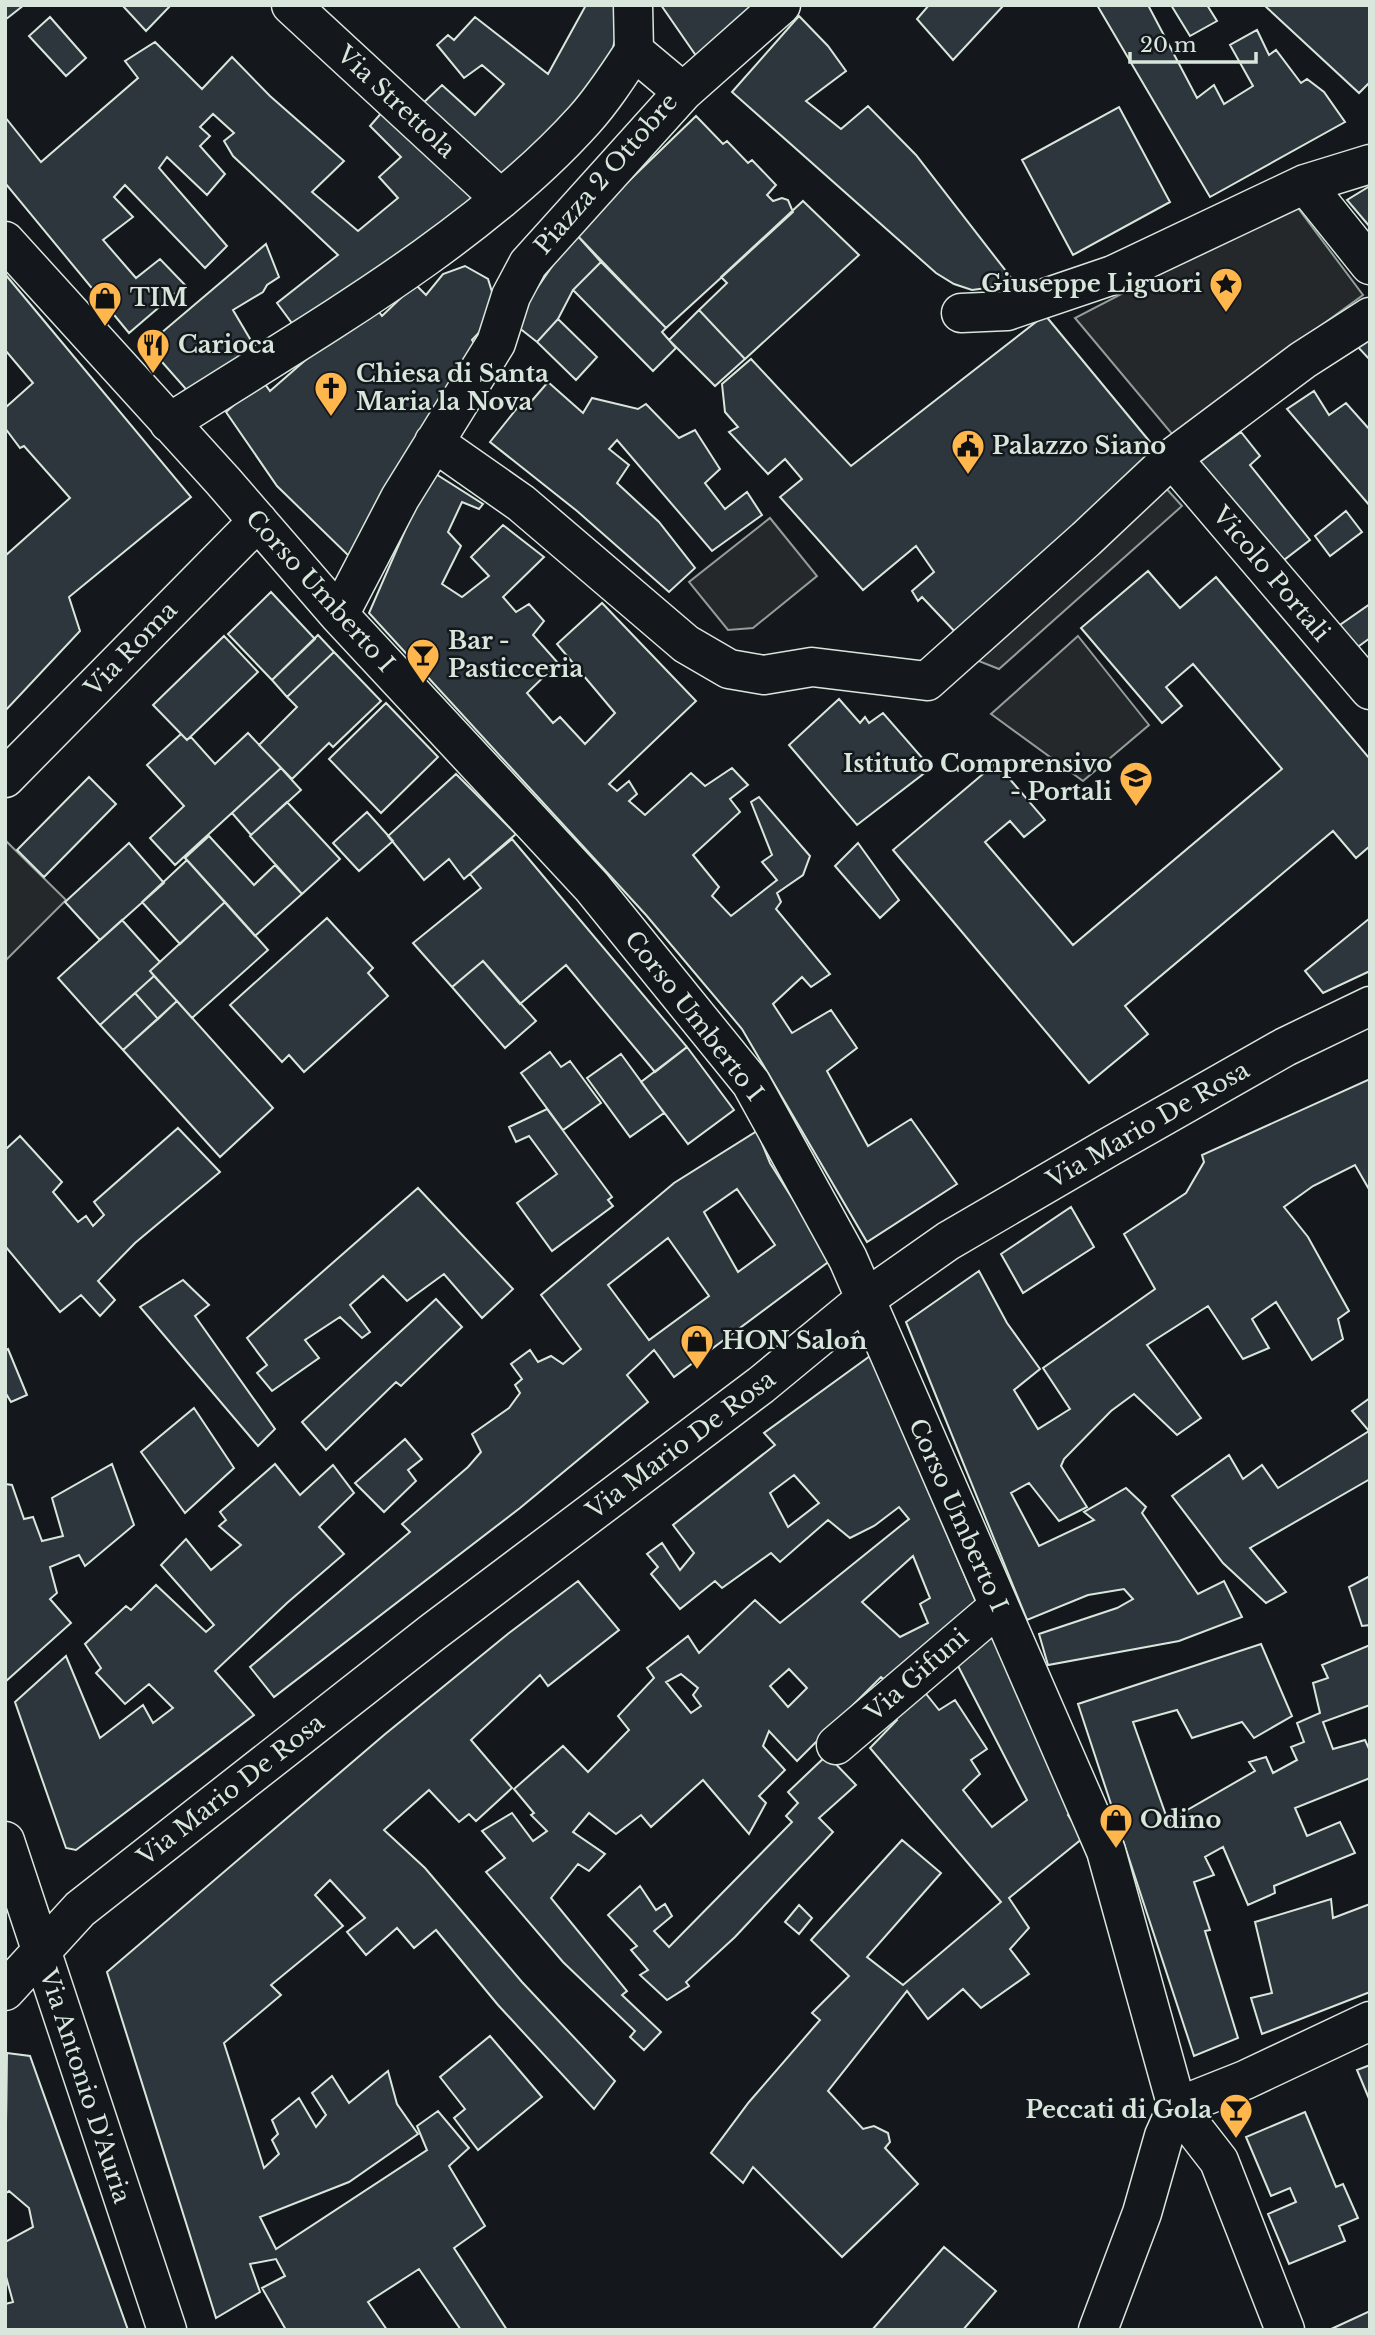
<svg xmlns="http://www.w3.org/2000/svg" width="1375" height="2335" font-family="'Libre Baskerville',serif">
<rect width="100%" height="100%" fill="#14181c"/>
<path fill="#24282b" stroke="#939e99" stroke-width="2" d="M1295 204 1363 295 1172 434 1075 318Z
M1164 486 1182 506 999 669 971 658Z
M770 518 817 576 753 628 728 630 689 582Z
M1078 636 1149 725 1083 781 991 714Z
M5 840 66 900 5 961Z"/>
<path fill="#2c363c" stroke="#d8e6dc" stroke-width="2" fill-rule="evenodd" d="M5 5H24L5 20Z
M122 5H171L146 31Z
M586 5H620L621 12 613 48 583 99 499 177 419 107 442 85 475 115 504 84 482 65 464 78 437 45 448 35 454 40 475 17 548 74Z
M661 5H759L699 60Z
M929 5H1004L953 60 917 19Z
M1097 5H1148L1197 98 1214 85 1224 104 1253 86 1230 45 1257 30 1269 55 1276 50 1301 83 1307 79 1324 92 1345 122 1210 197Z
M1171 5H1207L1217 21 1190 36Z
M1264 5H1370V82L1359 93Z
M799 16 828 46 846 71 806 101 841 129 868 106 916 155 1016 284 972 290 954 284 936 273 732 92Z
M50 17 86 58 66 76 29 36Z
M155 42 202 89 232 57 270 96 344 161 312 192 358 231 398 198 379 177 401 157 370 126 391 102 485 195 297 330 277 303 338 255 233 156 224 141 234 133 213 114 200 127 210 136 200 146 225 174 207 195 167 157 159 168 227 246 205 268 125 185 114 197 133 217 103 240 136 278 160 259 185 285 129 333 5 183V117L41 162 138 78 125 61Z
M1119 107 1170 202 1073 255 1022 160Z
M696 116 723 144 727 141 748 163 752 160 776 185 767 195 773 201 782 198 788 200 793 212 666 328 575 233Z
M1370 186V227L1347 200Z
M803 201 859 255 745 359 699 310 727 283 721 277Z
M575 233 601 262 573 290 558 319 537 342 513 323Z
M266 244 279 277 267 285 263 292 233 310 256 349 192 396 147 345Z
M601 262 666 328 662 332 676 348 653 371 573 290Z
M465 266 488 279 497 308 491 320 472 340 480 353 354 561 277 486 226 412 262 380 270 391 372 302 382 316 406 293 417 286 426 295 443 274Z
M5 274 191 497 69 597 80 631 5 711V556L70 498 24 446 20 448 5 428V408L33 383 5 350Z
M699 310 745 359 715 386 669 340Z
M1045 315 1160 454 959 636 922 597 918 601 912 591 934 572 916 546 863 590 780 497 802 479 785 459 768 474 729 432 738 427 725 412 722 384 751 359 851 466Z
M558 319 597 357 576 380 537 342Z
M1370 335V360L1356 345Z
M548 382 583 413 592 398 638 409 646 404 679 438 695 430 720 469 705 483 725 509 747 492 762 515 712 551 617 440 609 449 629 465 617 483 659 522 695 568 669 592 577 511 490 442 518 407 523 411Z
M1314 391 1329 415 1346 403 1370 430V506L1287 409Z
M1241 432 1260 456 1250 465 1310 540 1280 563 1197 464Z
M431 471 483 504 479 509 462 502 448 532 461 546 442 584 462 597 489 576 471 557 503 525 544 557 503 597 516 612 529 604 544 621 533 635 558 663 527 693 553 723 560 717 585 744 615 713 557 644 602 603 696 701 609 784 617 791 629 781 637 794 629 801 645 815 691 773 705 786 732 768 748 785 730 799 740 812 693 855 719 887 712 896 731 916 777 880 762 862 772 855 751 802 759 797 810 856 803 875 777 893 781 902 776 909 830 974 811 987 802 977 773 1004 792 1033 831 1010 857 1048 827 1071 868 1146 911 1119 957 1184 867 1242 742 1029 646 915 369 613Z
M1346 511 1362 532 1330 556 1315 536Z
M1148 571 1180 608 1216 577 1370 759V846L1356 858 1333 831 1125 1006 1148 1034 1089 1083 893 850 996 763 1045 820 1024 837 1010 821 985 842 1073 945 1282 769 1193 664 1166 687 1182 706 1162 723 1081 628Z
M271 592 315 639 272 680 228 634Z
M1370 604V638L1355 649 1337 627Z
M318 635 334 652 287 697 272 680Z
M224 636 258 672 187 740 153 705Z
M334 652 381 701 333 747 329 743 292 779 259 745 297 707 287 697Z
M839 699 860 723 865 717 869 723 883 713 931 768 857 825 789 745Z
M386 703 438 757 381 813 329 759Z
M248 733 281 768 175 865 150 838 184 806 147 765 181 734 187 740 191 737 215 764Z
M281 768 301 790 251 835 232 813Z
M456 774 516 834 464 879 449 859 424 880 388 836Z
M89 777 116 804 44 877 17 850Z
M287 802 340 859 302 894 250 836Z
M367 812 393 841 359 871 333 843Z
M209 836 254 885 275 865 302 894 255 936 185 858Z
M512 839 687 1047 655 1072 566 965 520 1004 483 961 452 987 413 943 481 888 470 874Z
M129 843 164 883 100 940 65 902Z
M858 843 899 900 880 918 835 866Z
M187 860 225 902 180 944 142 902Z
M225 902 268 950 192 1018 150 971Z
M327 918 373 968 368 973 388 996 304 1072 289 1055 282 1062 230 1005Z
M1370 918V971L1323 993 1305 971Z
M122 920 160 962 150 971 154 976 100 1025 58 978Z
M483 961 536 1021 505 1048 452 987Z
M154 976 177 1001 158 1019 135 993Z
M135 993 158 1019 123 1050 100 1025Z
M177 1001 273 1108 220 1157 123 1050Z
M687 1047 734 1110 688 1144 641 1082Z
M550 1052 561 1067 570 1061 601 1103 563 1130 521 1073Z
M621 1054 664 1113 630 1137 587 1078Z
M1370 1079V1191L1355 1165 1313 1186 1284 1207 1308 1237 1349 1311 1338 1319 1343 1339 1312 1360 1276 1302 1252 1319 1269 1348 1243 1359 1208 1306 1147 1345 1201 1418 1177 1435 1134 1394 1111 1411 1064 1459 1061 1466 1087 1507 1059 1521 1029 1483 1011 1493 1039 1546 1094 1520 1084 1512 1126 1488 1146 1507 1142 1513 1198 1594 1224 1581 1242 1617 1179 1641 1048 1665 1039 1634 1117 1608 1133 1599 1124 1589 1088 1595 1027 1620 906 1322 979 1271 1007 1323 1040 1369 1014 1390 1038 1429 1070 1409 1043 1368 1155 1289 1124 1234 1186 1193 1204 1162 1202 1155Z
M547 1109 612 1197 608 1200 613 1206 552 1251 517 1203 557 1174 529 1136 516 1142 509 1127Z
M178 1128 220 1172 135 1243 98 1281 115 1300 100 1316 81 1295 60 1312 5 1246V1150L20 1136 62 1182 53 1192 78 1222 86 1216 93 1226 104 1215 94 1202Z
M757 1131 770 1163 831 1260 674 1377 654 1350 627 1375 648 1402 520 1508 274 1697 250 1667 410 1532 402 1524 468 1467 481 1452 472 1434 509 1408 520 1393 515 1385 522 1379 511 1364 530 1350 538 1362 551 1356 563 1364 581 1349 541 1295 674 1183ZM737 1189 775 1245 738 1272 704 1212ZM668 1238 709 1296 649 1340 608 1285Z
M418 1188 513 1289 482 1318 444 1274 407 1301 383 1276 350 1305 370 1332 362 1338 340 1317 305 1340 319 1358 272 1391 257 1373 267 1365 247 1338Z
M1071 1207 1094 1247 1023 1293 1001 1254Z
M183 1280 209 1305 195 1316 275 1429 258 1446 140 1307Z
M436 1299 462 1327 401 1386 396 1382 326 1450 302 1422Z
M8 1349 27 1395 11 1402 5 1392V1351Z
M870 1356 977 1604 895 1688 881 1677 797 1761 769 1731 763 1746 785 1770 759 1796 766 1803 749 1834 703 1780 651 1827 641 1815 616 1834 589 1813 573 1832 605 1854 589 1871 578 1864 551 1898 627 1991 622 1995 661 2032 644 2050 630 2037 635 2031 563 1962 486 1872 505 1858 482 1831 512 1813 533 1841 547 1831 531 1815 534 1813 514 1789 563 1746 588 1772 629 1730 618 1716 654 1678 647 1668 688 1636 699 1653 755 1600 780 1623 909 1519 899 1507 874 1526 850 1538 828 1520 780 1562 771 1553 722 1588 715 1581 680 1609 651 1574 658 1567 647 1554 662 1543 680 1570 694 1553 673 1525 775 1445 764 1433ZM794 1475 819 1503 788 1527 770 1493ZM913 1556 930 1598 920 1604 928 1623 900 1637 862 1602ZM789 1669 807 1688 788 1707 770 1686ZM681 1674 698 1688 693 1695 701 1706 691 1713 666 1682Z
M1370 1398V1479L1250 1548 1286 1592 1266 1603 1223 1563 1172 1496 1229 1455 1243 1479 1262 1465 1278 1488 1369 1431 1352 1411Z
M194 1408 234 1468 185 1513 141 1452Z
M405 1439 422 1459 408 1470 416 1481 384 1512 355 1483Z
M112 1464 134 1525 85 1566 79 1555 50 1567 57 1593 50 1599 71 1623 5 1682V1484L12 1485 24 1519 33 1517 42 1541 63 1536 52 1498Z
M275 1464 300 1495 333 1465 354 1493 319 1527 344 1554 287 1603 215 1671 254 1715 76 1850 66 1848 15 1702 66 1656 100 1738 143 1705 153 1723 173 1708 149 1684 125 1704 96 1673 101 1668 85 1644 126 1606 131 1610 156 1585 206 1632 214 1625 161 1565 186 1539 211 1570 241 1545 219 1526 226 1520 220 1512Z
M1370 1576V1625L1362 1626 1349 1587Z
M578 1581 619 1630 548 1686 540 1675 471 1740 512 1788 476 1821 469 1814 459 1822 429 1790 384 1830 425 1868 522 1982 615 2081 594 2109 498 2005 436 1930 414 1948 397 1928 366 1955 347 1932 365 1918 330 1880 315 1895 343 1926 271 1985 281 1995 224 2043 264 2168 279 2154 272 2140 278 2134 272 2120 299 2098 316 2127 326 2115 312 2093 332 2076 349 2103 388 2071 397 2104 418 2134 349 2182 260 2217 276 2249 427 2150 417 2126 438 2111 469 2148 449 2166 485 2226 454 2248 507 2330H461L419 2269 368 2302 387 2330H286L262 2288 285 2276 276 2259 250 2264 260 2292 216 2318 107 1972 384 1735 509 1633Z
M992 1632 1074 1811 1068 1815 1083 1838 1009 1898 1029 1928 1010 1949 1029 1974 981 2008 963 1989 928 2019 907 1991 828 2091 863 2129 874 2126 888 2133 890 2142 885 2148 918 2184 842 2257 753 2167 743 2183 711 2153 749 2102 820 2020 812 2013 849 1976 811 1940 902 1840 941 1873 867 1957 903 1985 1001 1902 870 1748 897 1720 893 1712 923 1690 939 1710 955 1700 987 1749 971 1760 980 1774 963 1790 992 1827 1027 1800 956 1662Z
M1261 1644 1292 1716 1254 1738 1242 1722 1192 1738 1177 1710 1133 1722 1168 1821 1255 1771 1249 1762 1266 1757 1273 1773 1297 1760 1291 1747 1304 1742 1297 1723 1320 1713 1313 1683 1328 1678 1322 1665 1370 1645V1705L1323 1722 1333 1749 1365 1740 1370 1751V1778L1295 1808 1307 1836 1340 1822 1355 1853 1274 1886 1275 1893 1248 1905 1223 1847 1205 1857 1214 1875 1194 1882 1210 1930 1205 1931 1238 2038 1194 2056 1078 1704Z
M827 1755 856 1785 819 1818 833 1832 735 1937 686 1982 689 1986 667 2000 640 1975 648 1970 631 1950 637 1946 608 1915 640 1886 656 1910 665 1904 672 1916 654 1931 669 1947 792 1822 786 1816 798 1803 788 1792Z
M1331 1899 1333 1918 1370 1904V1992L1262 2034 1251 1998 1272 1993 1255 1922Z
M799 1905 812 1918 799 1934 785 1922Z
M490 2036 542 2097 478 2150 454 2118 465 2109 440 2077Z
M7 2053 30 2056 128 2330H5V2304L13 2302 5 2273V2242L33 2227 29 2208 9 2191 5 2194Z
M1370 2065V2101L1357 2070Z
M1305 2112 1336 2187 1343 2184 1358 2218 1339 2226 1345 2241 1289 2264 1268 2214 1296 2202 1290 2188 1271 2196 1246 2137Z
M944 2247 996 2291 963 2330H872Z
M1370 2311V2330H1329Z"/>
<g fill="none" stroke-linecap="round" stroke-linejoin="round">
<defs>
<path id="minor" d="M291 5 501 199
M633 5 634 51
M683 92 781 5
M1305 184 1370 265
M5 241 223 481 339 615 592 887 751 1083 848 1259 1106 1851 1177 2107 1164 2136 1142 2213 1098 2330
M961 313 1007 311 1113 275 1305 184 1370 164
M169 423C306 335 475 241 584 120 603 99 619 74 634 51L683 92 528 264 511 296 496 343 400 498 339 615
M434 442 521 503 686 644 729 669 764 675 812 667 927 681 1086 539 1172 458 1303 360 1370 317
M1172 458 1370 690
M5 778 258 521
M836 1745 999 1606
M5 1841 167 2330
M5 1991 80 1909 433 1632 761 1385 864 1300 948 1241 1109 1147 1285 1047 1370 1006
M1285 2330 1219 2161 1177 2107 1245 2080 1370 2021"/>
</defs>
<use href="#minor" stroke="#d8e6dc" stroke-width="41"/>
<use href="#minor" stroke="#14181c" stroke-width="38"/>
</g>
<defs>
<symbol id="sight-pin" viewBox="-11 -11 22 30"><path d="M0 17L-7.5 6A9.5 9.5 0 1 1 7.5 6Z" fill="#ffb74d" stroke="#14181c"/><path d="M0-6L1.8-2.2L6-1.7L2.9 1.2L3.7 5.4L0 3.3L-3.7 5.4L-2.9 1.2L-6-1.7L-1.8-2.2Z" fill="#111"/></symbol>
<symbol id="shop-pin" viewBox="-11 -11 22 30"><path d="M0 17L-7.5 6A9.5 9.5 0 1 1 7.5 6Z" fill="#ffb74d" stroke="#14181c"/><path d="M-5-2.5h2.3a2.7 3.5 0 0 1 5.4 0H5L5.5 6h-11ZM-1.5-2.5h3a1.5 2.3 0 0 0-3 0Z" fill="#111"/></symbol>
<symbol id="restaurant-pin" viewBox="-11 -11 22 30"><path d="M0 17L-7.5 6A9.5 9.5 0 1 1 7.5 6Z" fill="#ffb74d" stroke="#14181c"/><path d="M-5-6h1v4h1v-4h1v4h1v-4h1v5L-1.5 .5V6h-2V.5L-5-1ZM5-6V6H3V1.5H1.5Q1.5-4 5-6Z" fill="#111"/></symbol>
<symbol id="church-pin" viewBox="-11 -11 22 30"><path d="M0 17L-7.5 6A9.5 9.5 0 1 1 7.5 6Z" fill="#ffb74d" stroke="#14181c"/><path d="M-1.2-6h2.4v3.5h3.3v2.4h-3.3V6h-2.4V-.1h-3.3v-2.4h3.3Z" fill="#111"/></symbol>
<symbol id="civic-pin" viewBox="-11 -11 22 30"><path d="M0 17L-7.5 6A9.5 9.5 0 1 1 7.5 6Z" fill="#ffb74d" stroke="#14181c"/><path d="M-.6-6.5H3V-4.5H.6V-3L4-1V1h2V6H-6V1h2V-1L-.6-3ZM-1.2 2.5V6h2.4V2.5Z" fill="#111"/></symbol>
<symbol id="bar-pin" viewBox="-11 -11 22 30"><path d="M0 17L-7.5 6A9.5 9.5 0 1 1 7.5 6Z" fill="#ffb74d" stroke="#14181c"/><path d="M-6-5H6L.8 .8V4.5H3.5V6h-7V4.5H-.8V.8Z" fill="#111"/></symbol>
<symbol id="school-pin" viewBox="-11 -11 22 30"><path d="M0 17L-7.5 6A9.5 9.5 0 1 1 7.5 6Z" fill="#ffb74d" stroke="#14181c"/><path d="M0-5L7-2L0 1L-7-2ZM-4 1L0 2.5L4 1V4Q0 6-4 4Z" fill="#111"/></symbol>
</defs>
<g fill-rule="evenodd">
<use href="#sight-pin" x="1207" y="265" width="38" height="52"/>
<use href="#shop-pin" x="86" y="279" width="38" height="52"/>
<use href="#restaurant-pin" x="134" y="326" width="38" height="52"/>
<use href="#church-pin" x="312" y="369" width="38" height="52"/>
<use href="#civic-pin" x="949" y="427" width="38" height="52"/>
<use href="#bar-pin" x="404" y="636" width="38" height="52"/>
<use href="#school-pin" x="1117" y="759" width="38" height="52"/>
<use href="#shop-pin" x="678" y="1322" width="38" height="52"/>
<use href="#shop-pin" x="1097" y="1801" width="38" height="52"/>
<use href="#bar-pin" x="1217" y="2091" width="38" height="52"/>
</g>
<g text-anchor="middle" stroke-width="5" stroke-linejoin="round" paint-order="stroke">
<g font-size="24" fill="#d8e6dc" stroke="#14181c">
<text transform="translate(396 102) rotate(43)" y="8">Via Strettola</text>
<text transform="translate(606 174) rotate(-49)" y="8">Piazza 2 Ottobre</text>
<text transform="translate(1271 574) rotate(50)" y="8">Vicolo Portali</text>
<text transform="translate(320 591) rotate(48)" y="8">Corso Umberto I</text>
<text transform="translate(131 649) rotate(-46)" y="8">Via Roma</text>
<text transform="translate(694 1016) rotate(52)" y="8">Corso Umberto I</text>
<text transform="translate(1148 1125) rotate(-30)" y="8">Via Mario De Rosa</text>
<text transform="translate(681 1445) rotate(-37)" y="8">Via Mario De Rosa</text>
<text transform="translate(958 1515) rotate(66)" y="8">Corso Umberto I</text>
<text transform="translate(917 1675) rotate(-41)" y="8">Via Gifuni</text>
<text transform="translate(231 1790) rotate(-38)" y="8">Via Mario De Rosa</text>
<text transform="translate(85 2086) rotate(72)" y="8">Via Antonio D'Auria</text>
</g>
<g font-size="24" font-weight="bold" fill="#d8e6dc" stroke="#14181c" text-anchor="start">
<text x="1202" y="292" text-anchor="end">Giuseppe Liguori</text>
<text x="130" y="306">TIM</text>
<text x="178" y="353">Carioca</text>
<text x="356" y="382">Chiesa di Santa<tspan x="356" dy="28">Maria la Nova</tspan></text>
<text x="992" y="454">Palazzo Siano</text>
<text x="448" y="649">Bar -<tspan x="448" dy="28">Pasticceria</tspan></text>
<text x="1112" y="772" text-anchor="end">Istituto Comprensivo<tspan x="1112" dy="28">- Portali</tspan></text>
<text x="722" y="1349">HON Salon</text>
<text x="1140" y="1828">Odino</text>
<text x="1212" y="2118" text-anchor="end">Peccati di Gola</text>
</g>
</g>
<rect width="1375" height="2335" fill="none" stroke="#d8e6dc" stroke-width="14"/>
<path d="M1130 52v10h126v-10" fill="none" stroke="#d8e6dc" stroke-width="3.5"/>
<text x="1140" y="52" font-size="21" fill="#d8e6dc" stroke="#14181c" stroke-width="5" paint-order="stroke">20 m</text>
</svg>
